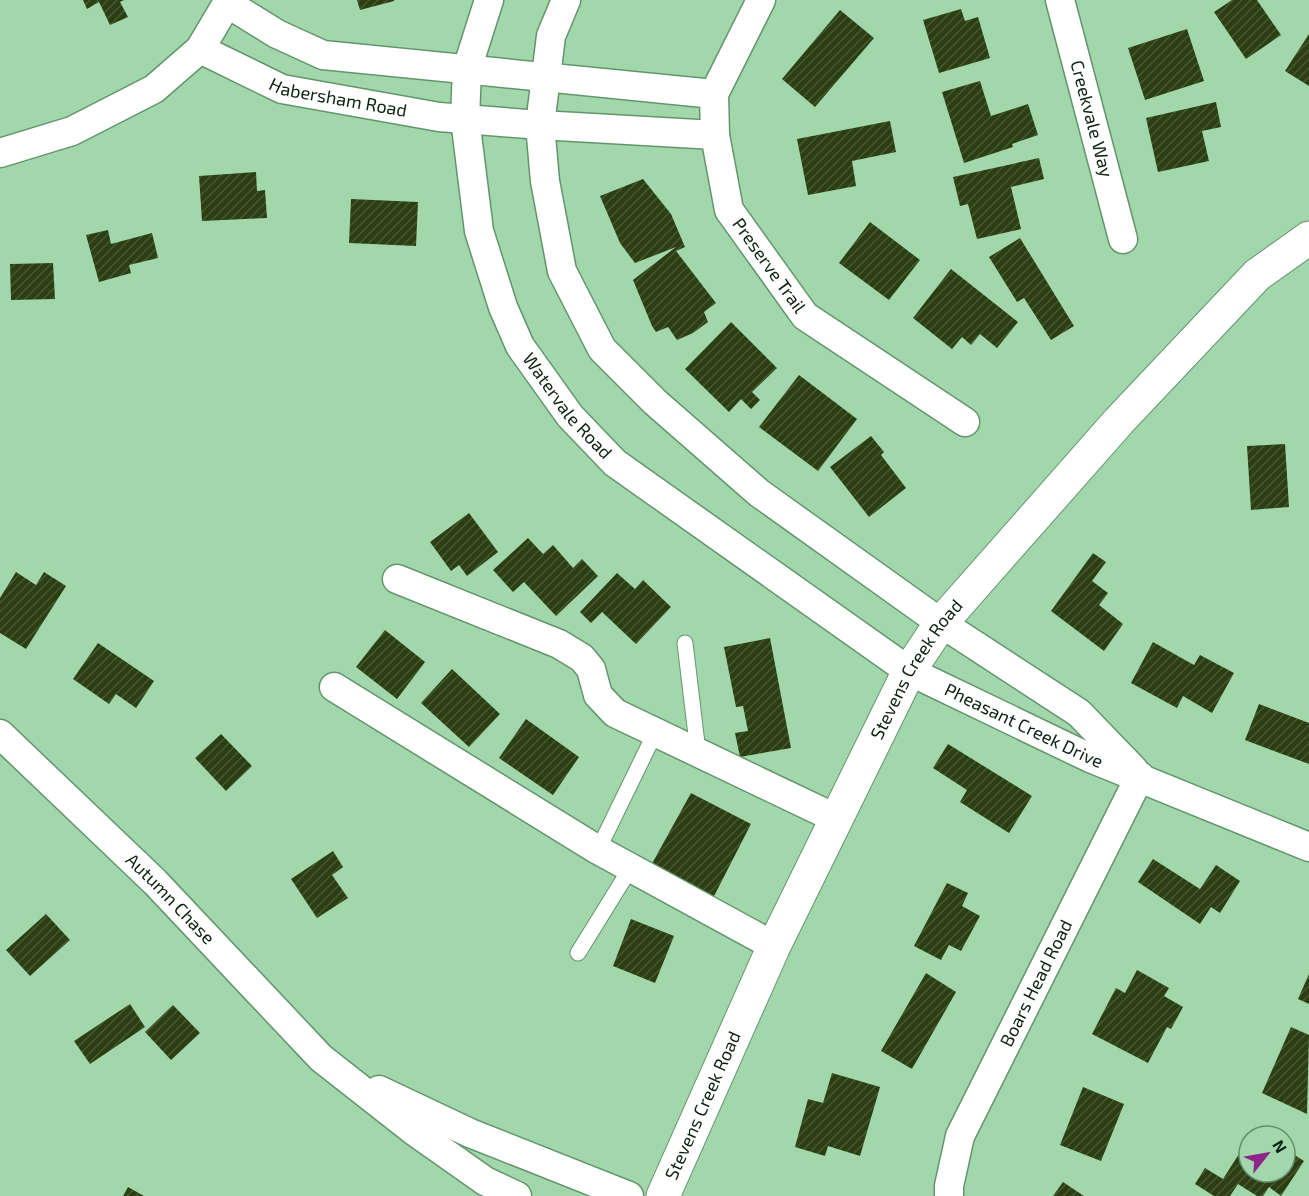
<svg xmlns="http://www.w3.org/2000/svg" width="1309" height="1196" font-family="'Exo 2',sans-serif">
<defs>
<pattern id="building-hatch" width="6" height="6" patternUnits="userSpaceOnUse" patternTransform="scale(1.5)"><rect width="6" height="6" fill="#2b3f12"/><path d="M-1 1l2-2M0 6l6-6M5 7l2-2" fill="none" stroke="#475833"/></pattern>
</defs>
<rect width="100%" height="100%" fill="#a2d7ab"/>
<path fill="url(#building-hatch)" d="M83 0H124L120 2 128 17 110 25 99 2 87 9Z
M357 0H394V1L360 10Z
M1232 0H1257L1281 35 1246 59 1214 12Z
M961 9 965 21 978 17 990 58 939 73 923 20Z
M840 10 874 38 815 107 782 79Z
M1187 29 1204 81 1145 100 1128 48Z
M1309 34V86L1285 71Z
M980 81 991 116 1028 104 1038 135 1012 144 1013 147 964 163 942 92Z
M1216 102 1221 127 1202 131 1209 161 1158 172 1146 118Z
M890 121 896 152 852 161 856 186 808 195 797 139Z
M1039 158 1044 179 1011 187 1021 229 977 239 968 204 960 206 953 177Z
M256 172 257 191 265 190 267 218 202 221 199 176Z
M643 179 671 214 685 247 676 251 716 303 704 312 708 322 693 333 677 340 668 327 656 332 652 326 633 280 676 247 635 263 620 243 600 196Z
M351 199 418 202 416 246 349 243Z
M870 222 920 260 889 300 839 263Z
M108 230 111 244 152 233 158 258 129 265 131 273 99 282 86 235Z
M1020 238 1074 326 1051 340 1024 298 1017 302 989 257Z
M53 263 55 299 11 300 10 264Z
M951 269 1018 322 997 348 980 334 971 345 962 337 952 349 913 318Z
M731 322 777 368 752 392 760 400 751 409 741 399 729 412 685 369Z
M799 375 857 419 818 471 759 427Z
M871 436 884 452 881 455 906 488 869 517 830 467Z
M1285 444 1289 507 1251 510 1247 446Z
M469 513 498 552 467 576 459 565 451 571 430 542Z
M528 538 543 554 553 545 573 568 582 559 598 576 556 616 524 582 513 592 493 570Z
M1093 553 1106 562 1092 581 1108 593 1099 605 1123 624 1104 651 1051 611Z
M16 572 36 585 44 572 66 586 26 649 0 633V598Z
M617 573 635 589 643 580 671 607 636 644 602 612 591 623 580 612Z
M385 630 425 662 397 699 356 667Z
M770 638 791 748 740 757 735 733 748 731 743 706 736 707 724 647Z
M1153 642 1194 665 1200 655 1234 673 1212 713 1183 696 1177 708 1131 683Z
M98 643 154 681 136 708 116 694 109 704 73 679Z
M452 669 500 714 469 747 421 703Z
M1259 704 1309 723V764L1245 740Z
M526 719 579 757 553 795 499 758Z
M221 734 252 766 226 791 195 758Z
M948 744 1032 796 1009 833 960 802 967 790 933 768Z
M691 793 751 824 711 902 649 869Z
M333 851 343 867 332 875 348 898 317 918 291 879Z
M1153 859 1200 889 1216 865 1240 881 1220 913 1211 907 1200 924 1138 882Z
M947 883 968 893 962 906 980 916 961 951 949 945 941 960 914 946Z
M46 914 70 940 30 976 6 950Z
M631 919 674 936 655 983 613 966Z
M1137 970 1169 988 1164 996 1183 1007 1171 1029 1167 1027 1148 1063 1092 1034 1116 988 1125 993Z
M926 973 956 992 912 1069 881 1051Z
M1309 974V1004L1298 999Z
M130 1004 145 1027 90 1064 74 1041Z
M173 1005 200 1033 171 1060 145 1032Z
M1291 1027 1309 1035 1307 1114 1262 1093Z
M832 1073 880 1087 860 1156 828 1146 825 1156 795 1147 808 1099 823 1103Z
M1083 1087 1124 1104 1101 1161 1060 1145Z
M1244 1146 1249 1149V1172H1285V1149L1304 1161 1281 1196 1269 1187 1263 1196H1257L1238 1184 1230 1196H1214L1195 1184 1205 1168 1223 1179Z
M1063 1182 1084 1196H1053Z
M128 1187 144 1196H123Z"/>
<g fill="none" stroke-linecap="round" stroke-linejoin="round">
<defs>
<path id="service" d="M685 643 698 752
M598 850 655 733
M578 953 630 869"/>
<g id="minor">
<path id="s1" d="M489 0 467 69 465 119 479 231 503 307 520 346 570 416 615 463 909 671 1090 758 1309 847"/>
<path d="M566 0 551 36 540 125 545 181 562 271 602 349 655 402 759 493 941 623 1079 713 1134 770"/>
<path id="s2" d="M761 0 714 94 715 135 729 210 805 316 965 422"/>
<path id="s3" d="M1060 0 1123 239"/>
<path d="M227 3 277 34 323 55 714 94"/>
<path id="s4" d="M200 49 282 89 439 117 540 125 715 135"/>
<path d="M0 153 72 131 154 89 200 49 229 0"/>
<path d="M397 579 559 644 582 658 591 669 598 695 615 713 835 818"/>
<path d="M334 687 598 850 774 946"/>
<path id="s5" d="M0 734 155 882 321 1058 414 1131 485 1181 517 1196"/>
<path d="M379 1090 470 1133 629 1196"/>
<path id="s6" d="M949 1196V1186L960 1136 1140 776"/>
</g>
<g id="tertiary">
<path id="s7" d="M663 1196 774 946 909 671 941 623 1119 421 1257 275 1309 238"/>
</g>
</defs>
<use href="#service" stroke="#63956d" stroke-width="17"/>
<use href="#minor" stroke="#63956d" stroke-width="31"/>
<use href="#tertiary" stroke="#63956d" stroke-width="35"/>
<use href="#service" stroke="#fff" stroke-width="15"/>
<use href="#minor" stroke="#fff" stroke-width="28"/>
<use href="#tertiary" stroke="#fff" stroke-width="33"/>
</g>
<g text-anchor="middle" stroke-width="6" stroke-linejoin="round" paint-order="stroke">
<g font-size="18" fill="#0d2212" stroke="#a2d7ab">
<text dy="6" stroke="none"><textPath href="#s4" startOffset="148">Habersham Road</textPath></text>
<text dy="6" stroke="none"><textPath href="#s3" startOffset="123">Creekvale Way</textPath></text>
<text dy="6" stroke="none"><textPath href="#s2" startOffset="291">Preserve Trail</textPath></text>
<text dy="6" stroke="none"><textPath href="#s1" startOffset="434">Watervale Road</textPath></text>
<text dy="6" stroke="none"><textPath href="#s7" startOffset="585">Stevens Creek Road</textPath></text>
<text dy="6" stroke="none"><textPath href="#s1" startOffset="996">Pheasant Creek Drive</textPath></text>
<text dy="6" stroke="none"><textPath href="#s5" startOffset="237">Autumn Chase</textPath></text>
<text dy="6" stroke="none"><textPath href="#s6" startOffset="232">Boars Head Road</textPath></text>
<text dy="6" stroke="none"><textPath href="#s7" startOffset="99">Stevens Creek Road</textPath></text>
</g>
</g>
<g transform="translate(1267 1154) rotate(59)"><circle r="28" fill="#a2d7ab" stroke="#668f6e" stroke-width="1.5"/>
<path d="M0-4.5L10 22L0 15L-10 22Z" fill="#8f258a"/>
<text y="-9" font-size="16" font-weight="bold" text-anchor="middle" fill="#0d2212">N</text>
</g>
</svg>
